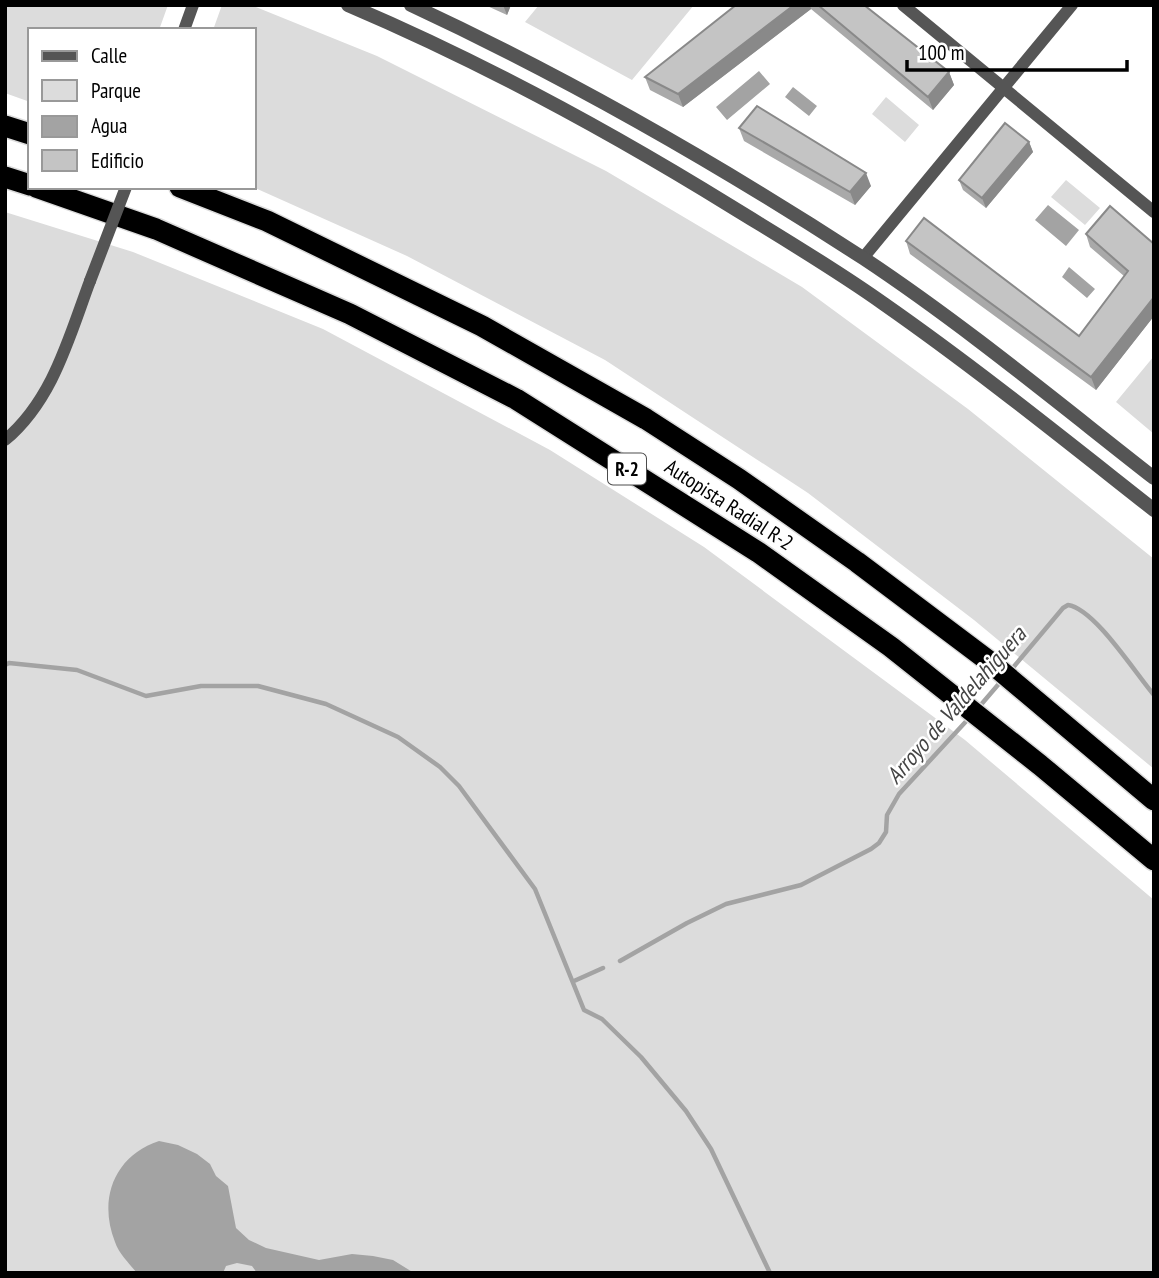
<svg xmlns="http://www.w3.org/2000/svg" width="1159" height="1278" font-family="'PT Sans Narrow',sans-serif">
<rect width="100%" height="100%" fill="#fff"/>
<path fill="#dcdcdc" d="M5 5H168L159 30H30V102L5 93Z
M222 5H251L377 56 606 171 802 287 968 409 1154 559V769L974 620 808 493 605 360 407 256 253 187 254 30H213Z
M539 5H694L632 80 525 22Z
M886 97 919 125 905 142 872 114Z
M1066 180 1100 208 1085 225 1051 197Z
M5 212 133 252 323 329 550 450 704 547 965 740 1154 900V1273H5Z
M1154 356V434L1116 402Z"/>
<path fill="#a3a3a3" d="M759 71 770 84 727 120 716 107Z
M793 87 817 106 809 116 785 97Z
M1048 205 1079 230 1066 246 1035 220Z
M1069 267 1095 289 1087 298 1062 277Z
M159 1141 178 1145 197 1154 210 1164 216 1176 228 1186 236 1228 249 1240 266 1248 319 1260 352 1254 373 1256 393 1260 414 1273H257L252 1266 237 1263 226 1266 223 1273H137C129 1263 119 1254 115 1242 98 1199 114 1156 159 1141Z"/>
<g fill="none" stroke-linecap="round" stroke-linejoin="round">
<path stroke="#a3a3a3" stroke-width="4.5" d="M5 665 9 663 77 670 146 696 201 686H258L326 704 398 737 440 767 459 786 535 889 584 1010 602 1019 641 1057 686 1111 711 1149 770 1273
M1011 670 1063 608 1068 605C1095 609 1135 673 1154 695
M979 707 1003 679
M620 961 687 923 726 904 801 885 871 849 879 843 886 832 887 815 899 794 971 716
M574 981 603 968"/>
<defs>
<path id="motorway" d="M5 126 30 134
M5 177 30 185
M36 187 156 229 350 314 516 399 758 552 891 647 1040 765 1154 860
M180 187 267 221 482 326 646 419 739 479 857 562 990 662 1154 800"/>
</defs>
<use href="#motorway" stroke="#dbdbdb" stroke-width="24"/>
<path stroke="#555" stroke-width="12" d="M903 5 1154 212
M184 30 193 5
M863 258 1072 5
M5 440C53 400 69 337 90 281"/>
<path stroke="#555" stroke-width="14" d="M348 5C482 62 609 131 732 207 784 239 835 269 884 304 977 369 1065 440 1154 510
M411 5C568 78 718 164 863 258 964 325 1058 403 1154 478"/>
<use href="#motorway" stroke="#000" stroke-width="21"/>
<path stroke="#555" stroke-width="12" d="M90 281 126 187"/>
</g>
<path fill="#a9a9a9" d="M485 5H511L507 15Z
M736 5H864L949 72 954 85 933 110 811 9 683 107 650 90 645 77Z
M739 128 871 186 855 205 744 141Z
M1029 142 1033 152 986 208 963 190 959 180Z
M1086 234 1154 244V316L1096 390 910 254 906 241 1079 336 1124 276 1090 247Z"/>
<path fill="#898989" d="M503 5H511L507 15Z
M794 5H810L811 9 683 107 678 94Z
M949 72 954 85 933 110 928 97Z
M1029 142 1033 152 986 208 982 198Z
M866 173 871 186 855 205 850 192Z
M1154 297V316L1096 390 1091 377Z"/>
<path fill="#c4c4c4" stroke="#898989" stroke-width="2" d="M736 5H794L678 94 645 77Z
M818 5H864L949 72 928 97Z
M757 106 866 173 850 192 739 128Z
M1005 123 1029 142 982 198 959 180Z
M1110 206 1154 244V297L1091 377 906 241 924 218 1079 336 1128 271 1086 234Z"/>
<g text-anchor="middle" stroke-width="5" stroke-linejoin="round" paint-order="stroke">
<rect fill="#fff" stroke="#4c4c4c" stroke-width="2" x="608" y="453.5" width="38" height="31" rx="5"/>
<g font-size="19" font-weight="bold" fill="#000">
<text x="627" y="476">R-2</text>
</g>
<g font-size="21" fill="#000" stroke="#fff">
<text transform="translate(729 505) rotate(33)" y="7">Autopista Radial R-2</text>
</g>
<g font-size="23" font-style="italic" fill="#444" stroke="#fff">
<text transform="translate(956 705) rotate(-49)" y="8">Arroyo de Valdelahiguera</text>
</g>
</g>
<rect width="1159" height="1278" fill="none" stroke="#000000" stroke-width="14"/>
<rect x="28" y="28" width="228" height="161" fill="#ffffff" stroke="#999999" stroke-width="2"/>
<rect x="42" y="51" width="35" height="10" fill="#555555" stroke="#999999" stroke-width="2"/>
<text x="91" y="63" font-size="21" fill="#000000">Calle</text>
<rect x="42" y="80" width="35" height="21" fill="#dcdcdc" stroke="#999999" stroke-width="2"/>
<text x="91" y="98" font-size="21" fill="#000000">Parque</text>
<rect x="42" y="116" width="35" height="21" fill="#a3a3a3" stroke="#999999" stroke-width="2"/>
<text x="91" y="133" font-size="21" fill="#000000">Agua</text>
<rect x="42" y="150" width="35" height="21" fill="#c4c4c4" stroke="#999999" stroke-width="2"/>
<text x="91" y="168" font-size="21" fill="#000000">Edificio</text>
<path d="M907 60v10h220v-10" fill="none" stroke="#000000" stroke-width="3.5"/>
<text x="918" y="60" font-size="21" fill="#000000" stroke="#ffffff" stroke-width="5" paint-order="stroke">100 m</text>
</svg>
